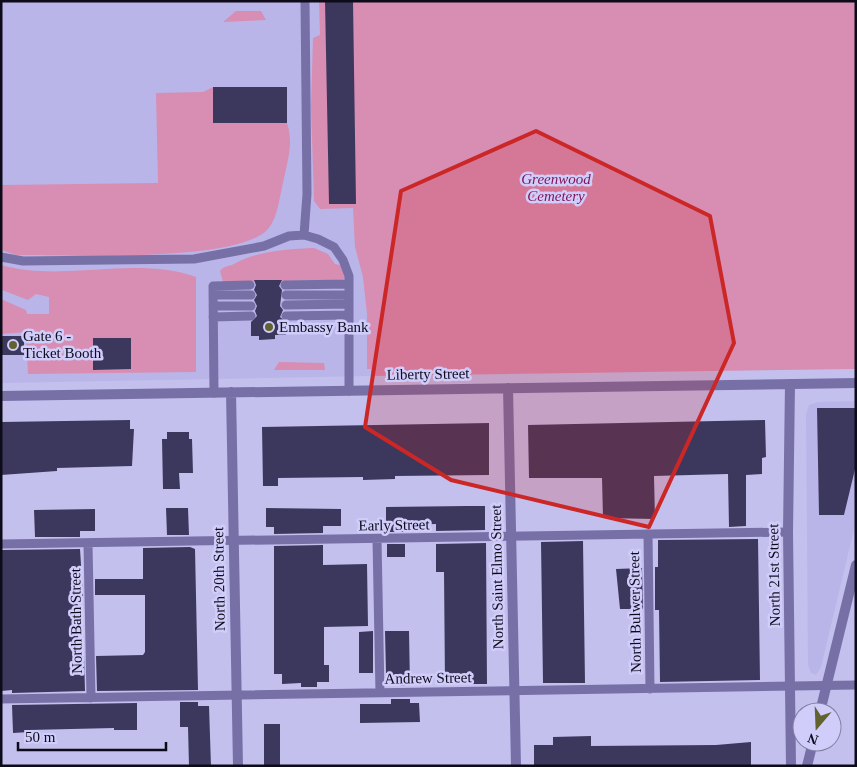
<svg xmlns="http://www.w3.org/2000/svg" width="857" height="767" font-family="Georgia,serif">
<rect width="100%" height="100%" fill="#c3c0ee"/>
<path fill="#b9b5e9" d="M1 1H367L371 376 1 383Z
M856 401V521L821 667 816 675 811 673 808 665 806 414 809 405 818 402Z"/>
<path fill="#d88db3" d="M319 1H856V369L371 376V369H367V314L363 277 355 247 353 208 320 209 314 201 311 107 313 38 320 35Z
M236 11H261L266 20 223 22Z
M213 87V123H287C294 144 287 162 283 183 279 198 278 221 265 232 227 262 69 255 16 255L1 250V185L158 183 156 93 203 92Z
M314 248 328 254 335 264 340 265 346 277 343 280 223 282 220 271C225 265 228 267 234 264 257 251 287 249 314 248Z
M1 265C64 283 133 255 196 277V372L28 374 26 332 1 334V299L26 310 27 314H49V297L36 294 28 300 2 290Z
M279 362 324 363 325 370H274Z"/>
<path fill="#3c385d" d="M325 1H353L356 204H329Z
M213 87H287V123H213Z
M254 280H282L279 286 282 290 280 306 283 310 280 317 286 322V335H275V339L259 340V336H251V322L257 316 255 311 257 306 254 300 257 295 254 290 256 285Z
M1 336H24V355H1Z
M93 338H131V369L93 370Z
M817 408H856V465L844 515H819Z
M130 420V429H134L132 466 57 468V471L1 475V422Z
M765 420 766 457 762 458V474L746 475V526L729 527 728 474 654 476 655 519 603 518 602 478H529L528 425Z
M489 423V475L395 476V479L363 480V477L278 478V486H263L262 427Z
M167 432H189V439H192L193 473H179L180 489H163L162 439H167Z
M467 506H485V530L436 531V524L404 525V532H386V507Z
M166 508H188L189 535H167Z
M266 508 341 509V526H323V533L274 534V527H266Z
M95 509V531H80V537H35L34 510Z
M758 539 760 680 660 682 659 610H655V567H658V540Z
M583 541 585 683H543L541 542Z
M486 543 487 684H445L444 572H436V544Z
M387 544H405V557H387Z
M323 545V565L367 564 368 626 324 627V665H329V682H317V687H301V683L282 684V674H274V546Z
M190 547 195 549 198 690 97 691 96 656 143 655 145 652V595H95V579H143V548Z
M80 549 83 596H78V644L79 656H84L85 691 12 693V690L1 691V550Z
M642 568 643 609H620L616 569Z
M373 631V673H359V632Z
M385 631H409L410 686H391V673H386Z
M391 699H410V703H419L420 722 360 723V704H391Z
M180 702H198V706H209L211 766H189L188 727H180Z
M137 703V730H114V728L29 730V732L13 733 12 705Z
M264 724H280V766H264Z
M591 736V746L716 745 751 742V766H534V745H553V737Z"/>
<g fill="none" stroke-linecap="round" stroke-linejoin="round">
<path stroke="#7670a7" stroke-width="9" d="M304 235 307 194 305 1
M1 257 23 261 194 259 264 246 289 236 304 235 318 239 334 247 343 260 349 276V391
M285 285 349 284
M213 295H251
M286 295H349
M286 305 349 304
M213 306H251
M286 316 349 315
M213 317 251 316
M214 393 213 286 250 285
M648 534 650 689
M377 540 380 693
M1 544 788 532
M88 544 91 698
M1 699 856 685"/>
<path stroke="#7670a7" stroke-width="10" d="M790 384 788 532 791 766
M508 388 516 766
M231 392 238 766
M1 396 856 383
M820 712 856 565
M807 766 813 742"/>
</g>
<path fill="#cc2727" fill-opacity="0.2" stroke="#cc2727" stroke-width="4" stroke-linejoin="round" d="M536 131 710 216 734 343 649 527 451 480 365 427 401 191Z"/>
<g fill="#62622e" stroke="#d0cdfb" stroke-width="2">
<circle cx="269" cy="327" r="5"/>
<circle cx="13" cy="345" r="5"/>
</g>
<g text-anchor="middle" stroke-width="5" stroke-linejoin="round" paint-order="stroke">
<g font-size="15" font-style="italic" fill="#7f1257" stroke="#d0cdfb">
<text x="556" y="184">Greenwood<tspan x="556" dy="17">Cemetery</tspan></text>
</g>
<g font-size="15" fill="#0d0b1a" stroke="#d0cdfb" text-anchor="start">
<text x="279" y="332">Embassy Bank</text>
<text x="23" y="341">Gate 6 -<tspan x="23" dy="17">Ticket Booth</tspan></text>
</g>
<g font-size="15" fill="#0d0b1a" stroke="#d0cdfb">
<text transform="translate(428 374) rotate(-1)" y="5">Liberty Street</text>
<text transform="translate(394 525) rotate(-1)" y="5">Early Street</text>
<text transform="translate(774 575) rotate(-91)" y="5">North 21st Street</text>
<text transform="translate(497 577) rotate(-91)" y="5">North Saint Elmo Street</text>
<text transform="translate(219 579) rotate(-91)" y="5">North 20th Street</text>
<text transform="translate(635 612) rotate(-91)" y="5">North Bulwer Street</text>
<text transform="translate(76 621) rotate(-91)" y="5">North Bath Street</text>
<text transform="translate(428 678) rotate(-1)" y="5">Andrew Street</text>
</g>
</g>
<rect width="857" height="767" fill="none" stroke="#0d0b1a" stroke-width="5"/>
<g transform="translate(817 727) rotate(199)"><circle r="24" fill="#d0cdfb" stroke="#827fa1"/>
<path d="M0-4L9 19L0 12L-9 19Z" fill="#62622e"/>
<text y="-8" font-size="14" font-weight="bold" text-anchor="middle" fill="#0d0b1a">N</text>
</g>
<path d="M18 742v8h148v-8" fill="none" stroke="#0d0b1a" stroke-width="2.5"/>
<text x="25" y="742" font-size="15" fill="#0d0b1a" stroke="#d0cdfb" stroke-width="4" paint-order="stroke">50 m</text>
</svg>
